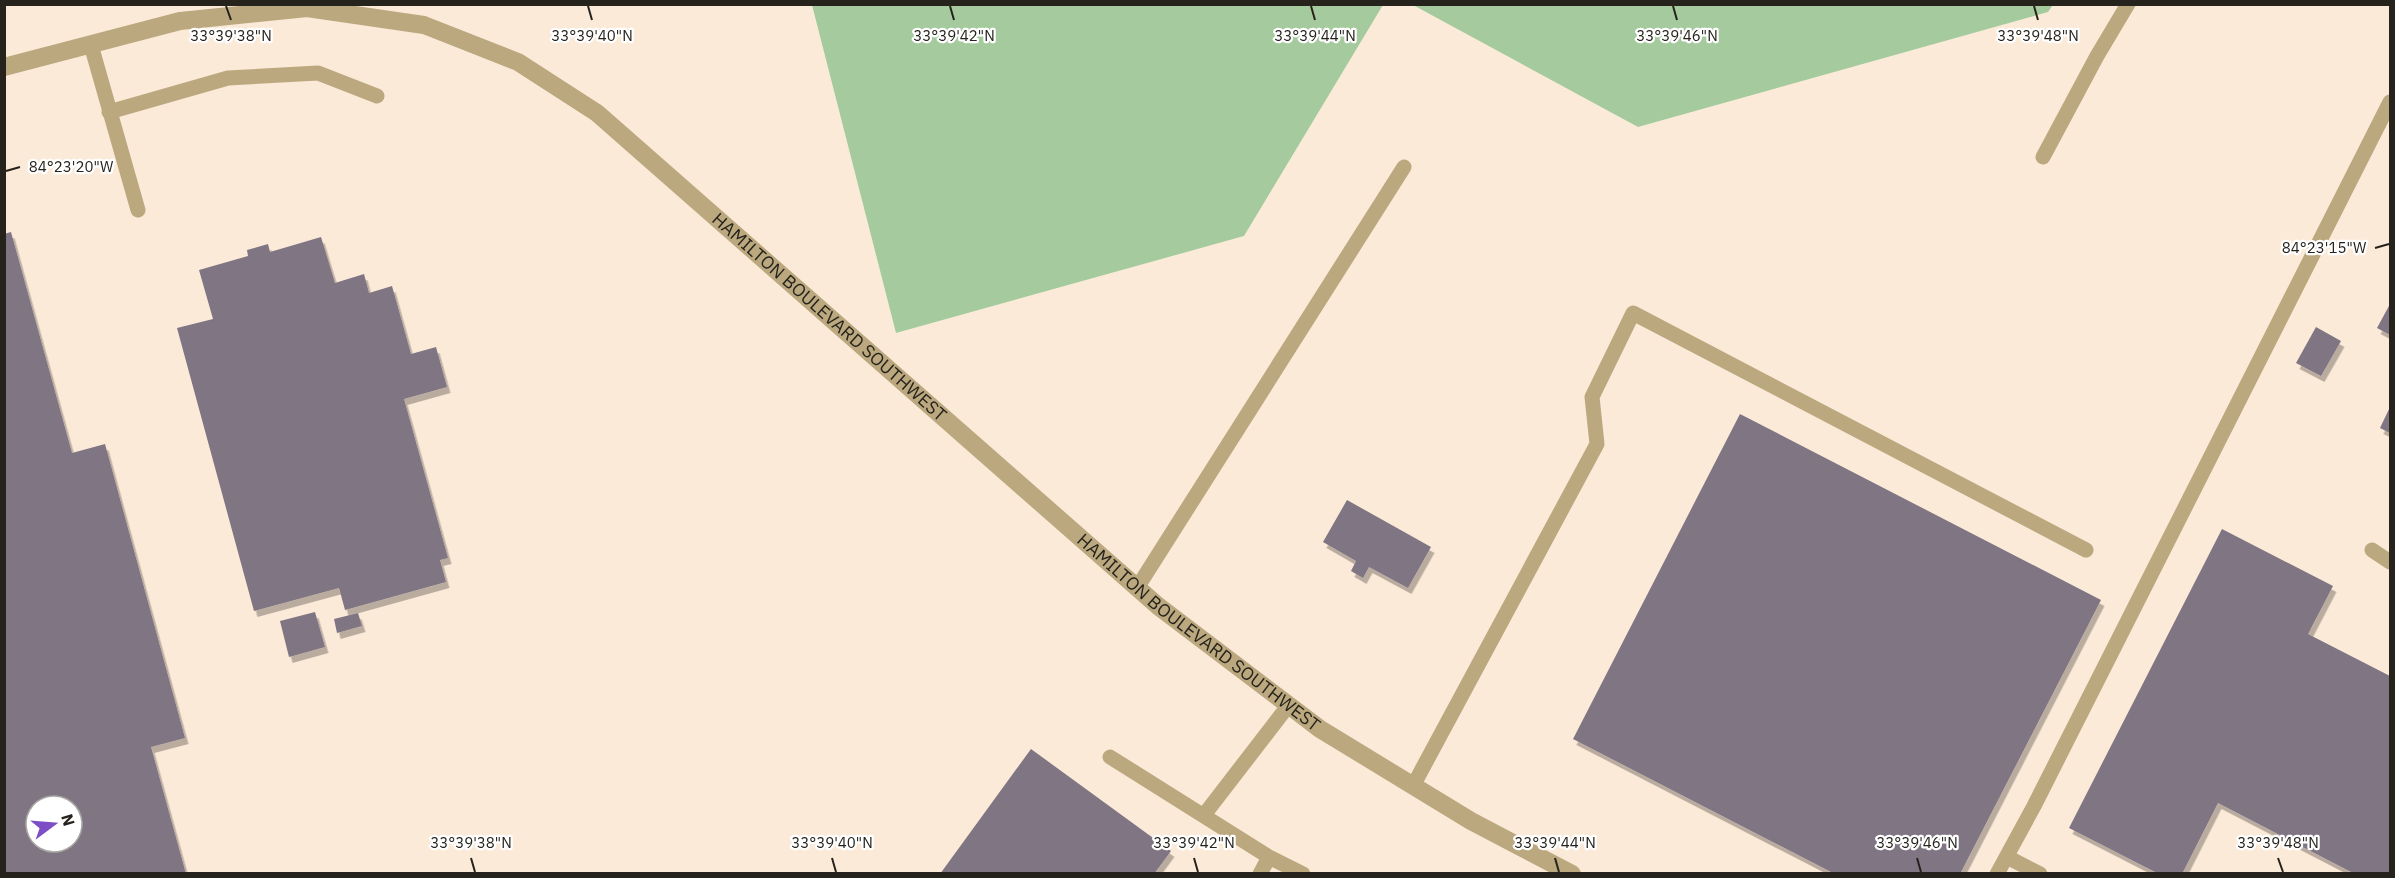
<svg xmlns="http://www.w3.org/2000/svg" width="2395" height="878" font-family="'IBM Plex Sans',sans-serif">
<defs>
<filter id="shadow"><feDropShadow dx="3.5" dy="6" stdDeviation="0" flood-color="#0004"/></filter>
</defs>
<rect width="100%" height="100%" fill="#fcf7e5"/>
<path fill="#fcead9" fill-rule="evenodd" d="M5 5H812L896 333 1244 236 1383 5H1413L1638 127 2048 12 2053 5H2390V873L5 874ZM36 806H72V842H36Z"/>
<path fill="#a5ca9d" d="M812 5V4L1383 5 1244 236 896 333Z
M1413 5H2053L2048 12 1638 127Z"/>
<path fill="#807583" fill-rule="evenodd" filter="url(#shadow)" d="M11 232 72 453 105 444 185 738 151 747 186 874H4V234ZM36 806H72V842H36Z
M321 237 335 283 364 274 369 293 392 286 411 354 436 347 447 387 404 399 448 558 440 560 446 582 345 610 339 588 254 611 177 328 213 319 199 270 248 256 247 250 268 244 270 252Z
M2390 304V335L2377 328Z
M2316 327 2341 341 2321 376 2296 363Z
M2390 407V433L2380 428Z
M1740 414 2101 600 1960 874H1835L1573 739Z
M1347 500 1431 547 1408 588 1369 567 1363 578 1351 571 1356 561 1323 542Z
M2222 529 2333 586 2308 634 2390 676V874H2355L2218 803 2182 874H2159L2069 828Z
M315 612 325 647 289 657 280 621Z
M358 613 362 626 337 633 334 619Z
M1031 749 1171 851 1154 874H940Z"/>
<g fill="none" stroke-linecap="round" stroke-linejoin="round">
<path stroke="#bba87f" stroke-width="15" d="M91 45 138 210
M109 112 228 78 318 73 377 96
M2043 157 2097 56 2128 4
M2372 550 2390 562
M1137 588 1404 167
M1110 757 1269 857 1303 874
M1413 786 1597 444 1592 397 1633 313 2086 550
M1204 815 1288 706
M2007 857 2040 874
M1260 874 1269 857
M1997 874 2034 806 2390 102"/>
<path stroke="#bba87f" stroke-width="18" id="s1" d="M4 67 180 21 307 8 424 25 518 62 597 113 1158 606 1320 729 1471 821 1572 874"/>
</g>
<path fill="none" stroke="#25231c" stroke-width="2" d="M226 6 231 20M588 6 592 20M950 6 954 20M1311 6 1315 20M1673 6 1677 20M2034 6 2038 20M6 171 20 167M2375 248 2389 244M471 858 475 872M832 858 836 872M1194 858 1198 872M1555 858 1559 872M1917 858 1921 872M2278 858 2283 872"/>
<g text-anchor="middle" stroke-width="4.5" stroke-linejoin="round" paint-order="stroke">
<g font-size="18" fill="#25231c" stroke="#fff">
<text dy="6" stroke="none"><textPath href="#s1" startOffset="932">HAMILTON BOULEVARD SOUTHWEST</textPath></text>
<text dy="6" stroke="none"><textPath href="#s1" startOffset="1418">HAMILTON BOULEVARD SOUTHWEST</textPath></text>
</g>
</g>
<g font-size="15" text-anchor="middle" fill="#25231c" stroke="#fff" stroke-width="4.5" stroke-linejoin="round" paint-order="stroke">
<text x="231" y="41">33°39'38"N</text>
<text x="592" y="41">33°39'40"N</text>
<text x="954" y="41">33°39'42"N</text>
<text x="1315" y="41">33°39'44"N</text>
<text x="1677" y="41">33°39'46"N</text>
<text x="2038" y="41">33°39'48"N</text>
<text x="71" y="172">84°23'20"W</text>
<text x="2324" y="253">84°23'15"W</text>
<text x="471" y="848">33°39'38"N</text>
<text x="832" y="848">33°39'40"N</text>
<text x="1194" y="848">33°39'42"N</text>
<text x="1555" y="848">33°39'44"N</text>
<text x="1917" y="848">33°39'46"N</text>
<text x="2278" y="848">33°39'48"N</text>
</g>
<rect width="2395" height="878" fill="none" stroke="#25231c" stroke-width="12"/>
<g transform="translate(54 824) rotate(74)"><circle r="28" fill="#ffffff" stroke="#a8a7a4" stroke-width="1.5"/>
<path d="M0-4.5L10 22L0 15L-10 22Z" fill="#7e4ec6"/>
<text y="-9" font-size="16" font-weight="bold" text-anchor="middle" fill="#25231c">N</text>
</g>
</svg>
